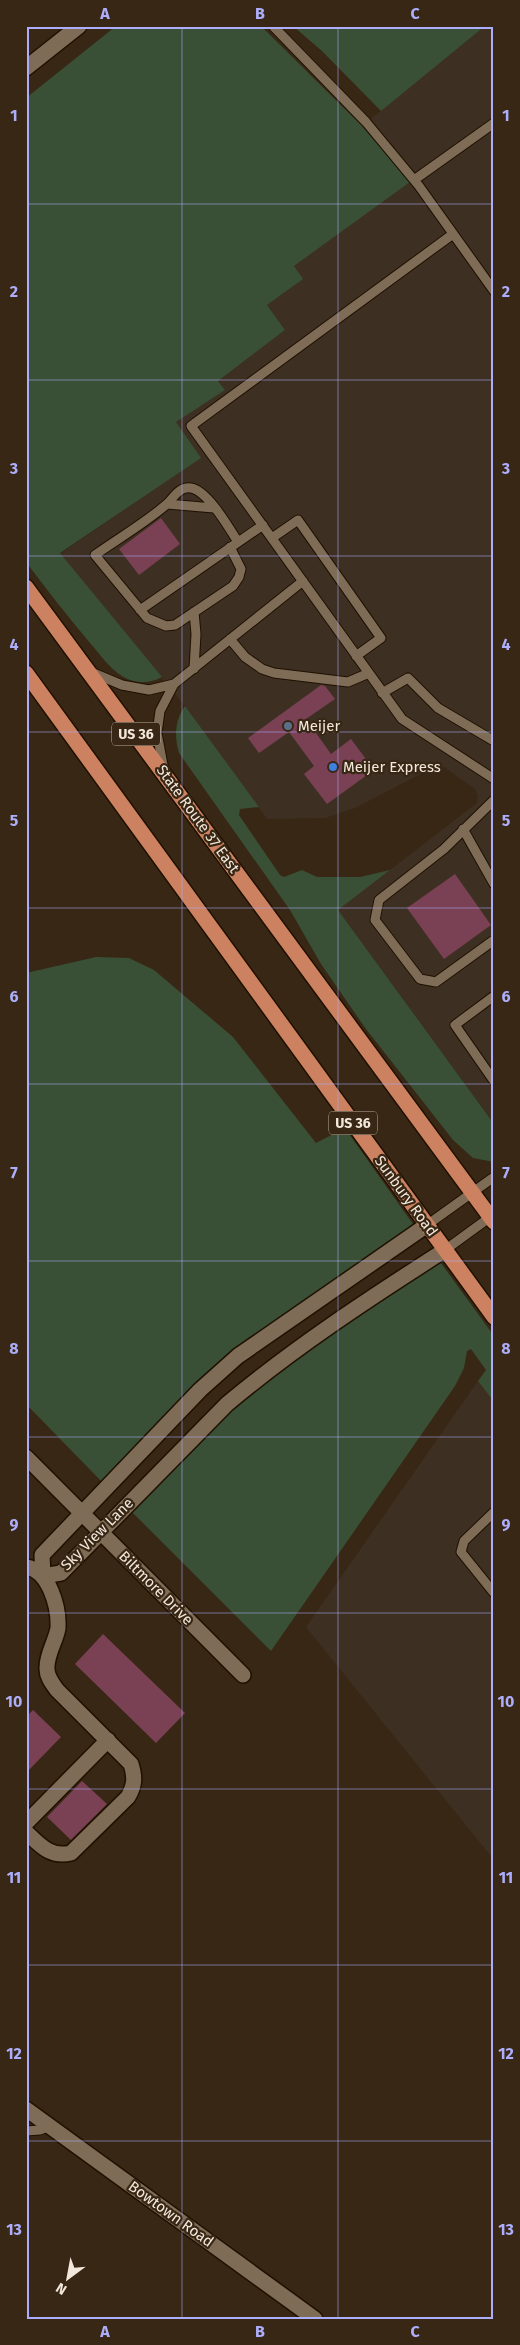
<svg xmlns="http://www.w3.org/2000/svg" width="520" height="2345" font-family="'Fira Sans',sans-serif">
<rect width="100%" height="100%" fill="#382714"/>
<path fill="#3d3022" d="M485 26H494V1124L338 910 477 803 478 796 475 789 444 767 428 770 355 808 325 818 267 819 185 706 60 554 200 458 175 422 225 390 218 381 285 330 267 305 302 279 294 266 409 182 362 126Z
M478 1381 494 1402V1860L306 1627Z"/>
<path fill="#395036" d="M116 26H261L362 126 410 182 294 266 303 279 267 305 285 330 218 381 225 390 176 422 201 458 60 553 162 677C150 684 134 684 122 676 109 668 100 654 90 643 68 617 47 590 26 562V98Z
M293 26H485L381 111 322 51Z
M185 706 259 807 240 809 239 815 280 875 284 877 302 870 317 877H360L390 870 338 910 494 1124V1162L473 1158 453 1140 366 1029 321 964 290 910 179 753C174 736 175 720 185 706Z
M96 957 129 958 154 970 233 1037 316 1143 345 1128 415 1227 244 1345 104 1484 26 1404V973Z
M438 1259 494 1336V1402L478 1381 486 1370 471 1349 467 1351 464 1368 455 1386 271 1651 129 1509 225 1413 256 1387Z"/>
<path fill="#7a4054" d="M161 518 180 544 139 575 119 549Z
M321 685 325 686 335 699 306 719 331 754 351 739 374 770 327 804 304 774 314 766 289 732 259 753 248 738Z
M455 874 491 925 444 959 407 908Z
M103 1634 185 1713 156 1743 75 1664Z
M33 1710 61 1737 26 1773V1717Z
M82 1781 107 1804 71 1840 47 1817Z"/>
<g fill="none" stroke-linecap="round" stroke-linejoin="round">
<defs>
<path id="service" d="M273 26 366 122 419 186 494 291
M414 180 494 123
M453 234 191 426 402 719 494 779
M167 504 214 508
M272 538 298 520 381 638 356 656
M230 547 241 569 239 577 233 586 175 625 166 626 147 618 95 555C119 538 145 523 167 504 174 497 180 486 191 488 208 491 229 528 238 542
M140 610 263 525
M230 639 245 657 262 669 274 673 348 682 369 673
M194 669 196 634 194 612
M91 672 122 685 149 690 174 684
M382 693 408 678 438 708 494 741
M164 770 157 733 160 711 174 684 303 581
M494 800 444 849 379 900 375 920 420 979 436 982 494 940
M463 829 494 884
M494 996 455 1025 494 1081
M427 1225 494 1177
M445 1250 493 1215
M494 1512 464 1541 461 1552 494 1593
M26 2131 40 2130 50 2126"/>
<path id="minor" d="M26 68 79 26
M26 1457 243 1675
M26 1567C49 1570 59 1607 58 1628 56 1641 46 1655 47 1669 47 1677 52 1683 57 1690L131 1764C135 1777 135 1785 128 1797L71 1853C50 1858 40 1845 26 1832
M43 1576 42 1555 200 1390 238 1356 427 1225
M43 1576 61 1573 227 1404C295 1347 370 1298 445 1250
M26 1823 108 1740
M26 2109 315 2319"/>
<path id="trunk" d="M26 587 494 1222
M26 673 494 1317"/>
</defs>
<use href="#service" stroke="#1f1000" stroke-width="11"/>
<use href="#minor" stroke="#1f1000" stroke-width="18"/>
<use href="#trunk" stroke="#1f1000" stroke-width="18"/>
<use href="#service" stroke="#7f6c56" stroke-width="9"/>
<use href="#minor" stroke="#7f6c56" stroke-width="15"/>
<use href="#trunk" stroke="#cc8260" stroke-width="15"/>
</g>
<path fill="none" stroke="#adaefb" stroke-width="1" stroke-opacity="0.55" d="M182 26V2319M338 26V2319M26 204H494M26 380H494M26 556H494M26 732H494M26 908H494M26 1084H494M26 1261H494M26 1437H494M26 1613H494M26 1789H494M26 1965H494M26 2141H494"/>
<circle fill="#5c6f8a" stroke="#382714" stroke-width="2" cx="288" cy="726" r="5"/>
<circle fill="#3f7fe0" stroke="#382714" stroke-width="2" cx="333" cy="767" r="5"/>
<g text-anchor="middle" stroke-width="4.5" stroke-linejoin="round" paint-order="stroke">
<g fill="#382714" stroke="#bbaea0" stroke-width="1">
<rect x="112" y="722.5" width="48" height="23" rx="4"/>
<rect x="329" y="1111.5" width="48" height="23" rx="4"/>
</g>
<g font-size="14" font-weight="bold" fill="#f3e8dc">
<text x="136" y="739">US 36</text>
<text x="353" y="1128">US 36</text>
</g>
<g font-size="15" fill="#f3e8dc" stroke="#382714" text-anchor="start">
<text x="298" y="731">Meijer</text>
<text x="343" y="772">Meijer Express</text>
</g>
<g font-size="15" fill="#f3e8dc" stroke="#382714">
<text transform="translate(198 819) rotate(54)" y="5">State Route 37 East</text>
<text transform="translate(406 1196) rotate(54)" y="5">Sunbury Road</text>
<text transform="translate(97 1534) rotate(-45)" y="5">Sky View Lane</text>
<text transform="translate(156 1588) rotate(45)" y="5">Biltmore Drive</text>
<text transform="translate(171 2214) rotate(36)" y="5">Bowtown Road</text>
</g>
</g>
<rect width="520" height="2345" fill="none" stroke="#382714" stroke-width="55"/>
<g transform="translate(68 2278) rotate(212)" stroke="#382714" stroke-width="4" paint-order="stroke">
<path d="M0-4L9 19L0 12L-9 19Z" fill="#f3e8dc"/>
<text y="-8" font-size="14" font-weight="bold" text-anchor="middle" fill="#f3e8dc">N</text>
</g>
<rect x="28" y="28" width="464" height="2290" fill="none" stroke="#adaefb" stroke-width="2"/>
<g font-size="16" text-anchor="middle" font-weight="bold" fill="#adaefb">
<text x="105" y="19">A</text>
<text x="260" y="19">B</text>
<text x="415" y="19">C</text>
<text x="14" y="121">1</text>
<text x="506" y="121">1</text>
<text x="14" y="297">2</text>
<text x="506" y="297">2</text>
<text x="14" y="474">3</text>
<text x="506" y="474">3</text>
<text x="14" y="650">4</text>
<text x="506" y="650">4</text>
<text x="14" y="826">5</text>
<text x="506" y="826">5</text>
<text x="14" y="1002">6</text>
<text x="506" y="1002">6</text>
<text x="14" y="1178">7</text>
<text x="506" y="1178">7</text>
<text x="14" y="1354">8</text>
<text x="506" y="1354">8</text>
<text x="14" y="1530">9</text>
<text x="506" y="1530">9</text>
<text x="14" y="1707">10</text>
<text x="506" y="1707">10</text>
<text x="14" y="1883">11</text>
<text x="506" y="1883">11</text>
<text x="14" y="2059">12</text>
<text x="506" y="2059">12</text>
<text x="14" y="2235">13</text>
<text x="506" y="2235">13</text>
<text x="105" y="2337">A</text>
<text x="260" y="2337">B</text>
<text x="415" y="2337">C</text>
</g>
</svg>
